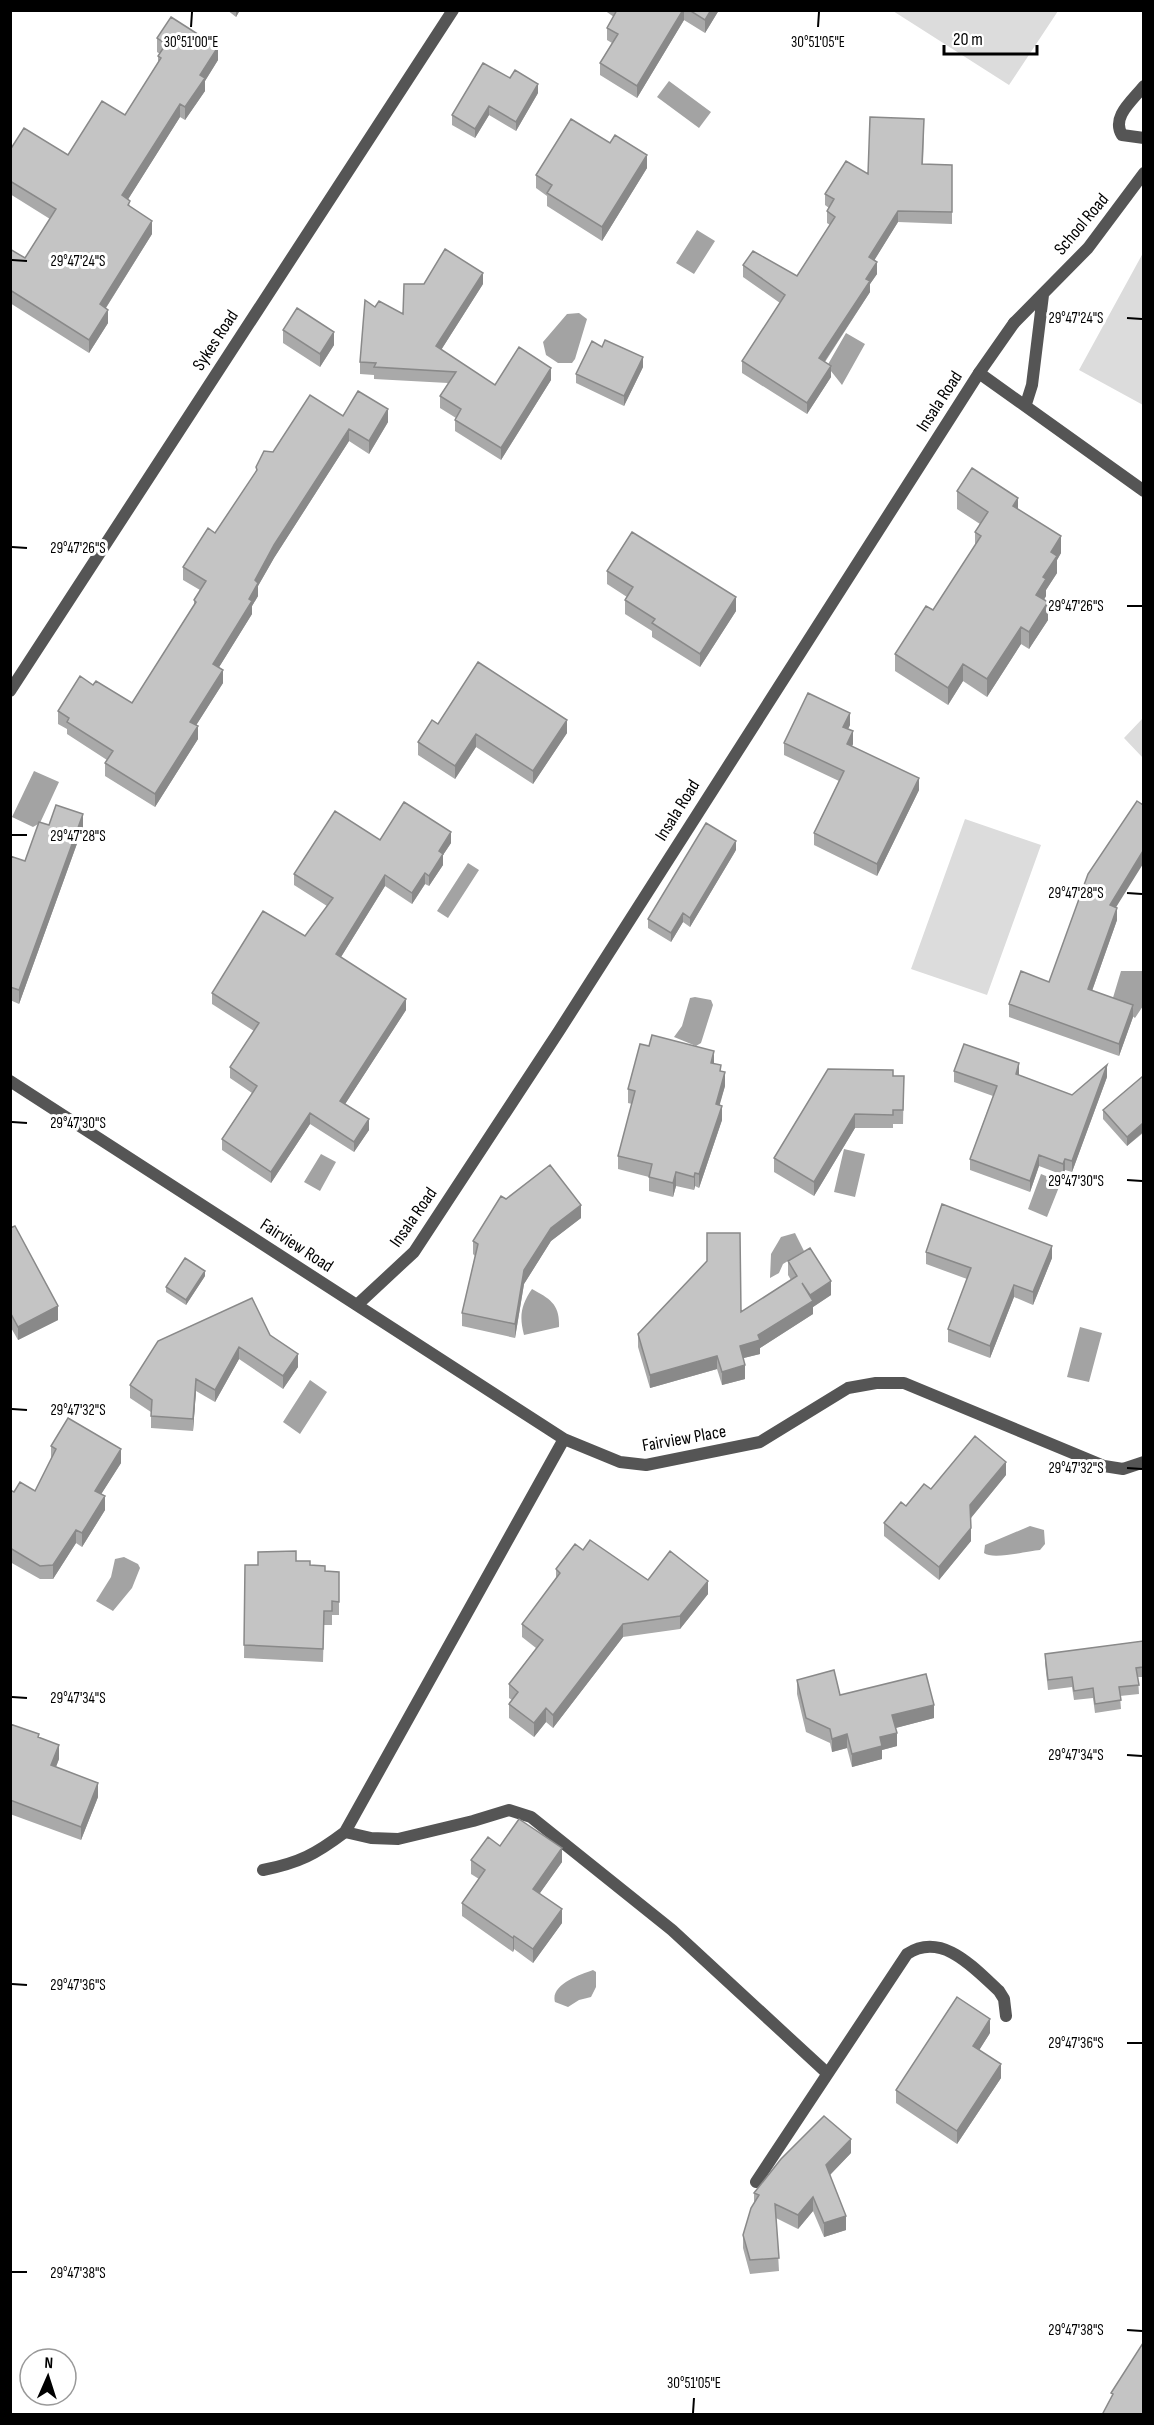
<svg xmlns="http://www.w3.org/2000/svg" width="1154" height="2425" font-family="'Sofia Sans Condensed',sans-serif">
<rect width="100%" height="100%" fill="#fff"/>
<path fill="#dcdcdc" d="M893 11H1058L1009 85Z
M1143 253V405L1079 370Z
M1143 718V758L1124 738Z
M965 819 1041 845 987 995 911 969Z"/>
<path fill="#a3a3a3" d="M669 81 711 112 699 128 657 97Z
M697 230 715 241 694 274 676 263Z
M579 313 587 319 575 359 572 363H558L546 355 543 342 567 314Z
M846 333 865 344 842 385 827 366Z
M34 771 59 782 40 823 33 827 12 817Z
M468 863 479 870 448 918 437 911Z
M1121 971H1143V1006L1135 1018 1112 1001Z
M695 997 711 1000 713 1005 701 1043 696 1046 674 1037 682 1026 690 998Z
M844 1149 865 1154 855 1197 834 1192Z
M321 1154 336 1162 320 1191 304 1182Z
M1041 1174 1061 1182 1047 1217 1028 1209Z
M795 1233 804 1251 783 1264 779 1273 770 1278 771 1254 781 1237Z
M532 1289C550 1299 560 1304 559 1327L524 1335C519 1316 521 1305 532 1289Z
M1080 1327 1102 1333 1089 1382 1067 1377Z
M310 1380 327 1392 300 1434 283 1422Z
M1030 1526 1044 1530 1045 1544 1040 1550C1027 1551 993 1560 984 1553L985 1545Z
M124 1557 138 1564 140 1568 132 1588 113 1611 96 1601 111 1577 115 1559Z
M593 1970 596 1972V1987L591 1997 579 2000 568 2007 555 2002C550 1985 579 1975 593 1970Z"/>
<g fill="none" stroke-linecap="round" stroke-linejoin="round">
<path stroke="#555" stroke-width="12" d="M1144 86C1132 101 1111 117 1122 135L1144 138
M1014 323 1088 248 1144 173
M979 373 1144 491
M1026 404 1032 385 1043 295
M345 1832 371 1838 398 1839 473 1821 509 1810 531 1817 672 1930 827 2073
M756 2182 907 1954C942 1931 974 1968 999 1991L1004 1999 1006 2016"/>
<path stroke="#555" stroke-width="12" d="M10 691 453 10
M10 1081 564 1439
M357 1305 414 1252 559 1031 979 373 1014 323
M263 1870C299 1863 316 1854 345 1832L564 1439 620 1462 646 1465 760 1442 848 1388 876 1383H904L1104 1466 1123 1469 1144 1462"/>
</g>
<path fill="#a9a9a9" d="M227 10H240L236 17Z
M604 10H719L705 33 684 20 637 98 600 75V63L612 43 607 40V28L614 17Z
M157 38 218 60 205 81V91L185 120 180 117 128 199 130 207 152 234 106 308 108 323 89 353 10 303V249L25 258 50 219 10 194V150L68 155 125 115 158 63V56L160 54 157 52Z
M538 93 516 131 489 115 475 138 452 125V115Z
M924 131 923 164 952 165V224L898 222 874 260 877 274 870 284V292L825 362 831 377 807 414 742 373V361L780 303 743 277V265L797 276 830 225 827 223V211L829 208 825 205V194L868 174Z
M647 168 602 241 547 206V196L536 188V175Z
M483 284 441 350 495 385 551 380 501 460 455 431V420L456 418 440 408V396L448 383 374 379V375L360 374V362L375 307 403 314Z
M283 330 334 345 320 367 283 343Z
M602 347 643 367 624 406 576 383V374Z
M343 416 388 422 369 454 349 441 274 558 258 586V596L252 606V614L219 667 223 683 196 725 198 739 155 807 105 776V763L107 760 67 734V729L58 724V711L93 685 132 703 194 605V600L200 590 183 580V567L215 533 256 472V467L273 452Z
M957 491 1018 509 1061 553 1057 560V573L1046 590V596L1044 600 1048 620 1029 649 1021 644 987 697 963 681 948 705 895 671V654L933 610 975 546V532L980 524 957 509Z
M607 571 736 611 700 667 652 637V631L625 614V600L627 597 607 584Z
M438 724 567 733 533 784 476 747 455 779 418 755V742Z
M850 725 848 729 853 744 852 746 919 790 877 876 814 845V833L839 781 784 755V743Z
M49 825 83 827 19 1004 10 1000V856L25 861Z
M380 840 451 843 443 855V865L429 886 425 884 412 904 385 886 341 957 406 1010 345 1104 369 1130 354 1152 310 1124 271 1183 222 1150V1139L252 1093 230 1078V1067L254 1031 212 1004V993L305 936 327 906 294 885V874Z
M736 850 690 927 683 922 671 942 648 928V919Z
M1117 907V920L1092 991 1133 1017 1119 1056 1009 1017V1004L1049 982Z
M714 1064 721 1071 725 1086 719 1105 722 1120 699 1188 695 1186 694 1190 676 1186 673 1197 649 1191V1177L618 1169V1156L632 1104 628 1103V1089Z
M954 1071 1019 1074V1075L1072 1095 1107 1077 1072 1172 1065 1170 1063 1175 1039 1166 1030 1192 970 1170V1159L993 1096 954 1082Z
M893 1076H904L903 1124H893V1128H855L814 1196 774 1172V1158Z
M1143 1076V1133L1127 1146 1103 1119V1110Z
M506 1199 581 1218 551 1241 524 1284 515 1338 462 1326V1313L475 1256 473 1254V1241Z
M10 1228 58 1320 18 1340 10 1326Z
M926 1252 1052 1258 1033 1305 1014 1297 990 1358 948 1342V1329L967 1279 926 1264Z
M788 1261 831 1295 813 1307V1314L760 1348V1354L743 1358 745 1379 722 1385 717 1369 650 1388 638 1347V1334L741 1312 791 1280 788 1275Z
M205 1276 186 1305 166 1292V1287Z
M270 1335 298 1367 283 1389 239 1359 215 1402 196 1391 193 1431 151 1428V1412L130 1398V1385Z
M51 1446 121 1463 101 1494 105 1510 82 1547 76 1543 53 1579H40L10 1562V1490L14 1492 35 1491 51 1460Z
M1006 1475 971 1518V1541L939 1580 884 1536V1523L906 1506Z
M583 1550 648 1580 708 1594 680 1629 623 1637 553 1728 546 1722 534 1737 509 1718V1704L512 1700 509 1698V1684L536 1648 522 1637V1624L556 1579V1569Z
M296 1561 325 1571 339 1572V1615H332V1625H324L323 1662 244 1658 245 1565H258Z
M1143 1641V1677H1138L1139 1694 1120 1696 1121 1709 1095 1713 1093 1698 1074 1700 1072 1687 1048 1690 1045 1663V1654Z
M797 1680 840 1695 934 1718 895 1728 897 1746 882 1750V1759L852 1767 847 1748 832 1752 830 1743 806 1732 797 1694Z
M10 1724 39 1738 59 1759 56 1767 98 1797 81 1840 10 1814Z
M500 1846 562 1862 539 1894 562 1923 533 1963 514 1949 513 1952 462 1916V1903L479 1879 471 1874V1860Z
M990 2033 979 2050 1001 2078 957 2144 896 2103V2090Z
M851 2153 830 2175 846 2230 824 2237 813 2211 798 2229 776 2218 779 2271 750 2274 743 2248V2235L754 2203V2193Z"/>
<path fill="#898989" d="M236 10H240L236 17Z
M683 10H684V20L637 98V86Z
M711 10H719L705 33V20Z
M218 47V60L205 81V91L185 120V107L200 75Z
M538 84V93L516 131V122Z
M180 104V117L122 209V195Z
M489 106V115L475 138V129Z
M647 155V168L602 241V227Z
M898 211V222L869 269V257Z
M152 221V234L100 317V304Z
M877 262V274L870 284V292L819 370V358L866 279Z
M483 273V284L436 358V346Z
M108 310V323L89 353V340Z
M334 332V345L320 367V354Z
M643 357V367L624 406V396Z
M831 366V377L807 414V403Z
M551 368V380L501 460V448Z
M388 409V422L369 454V441Z
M349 429V441L274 558 258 586V596L252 606V614L213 677V664L249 599 255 580 274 545Z
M1018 498V515L1013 506Z
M1061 536V553L1057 560V573L1046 590V596L1036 612V595L1043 577 1051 552Z
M736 597V611L700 667V654Z
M1048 602V620L1029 649V632Z
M1021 627V644L987 697V679Z
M963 664V681L948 705V688Z
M223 670V683L190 735V722Z
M850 713V725L843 739V727Z
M567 720V733L533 784V771Z
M198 726V739L155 807V794Z
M853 731V744L847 756V744Z
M476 734V747L455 779V766Z
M919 778V790L877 876V864Z
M83 814V827L19 1004V990Z
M451 832V843L443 855V865L429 886V876L439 851Z
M736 841V850L690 927V918Z
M1143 851V864L1110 917V905Z
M425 873V884L412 904V893Z
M385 875V886L336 965V954Z
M1117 908V920L1088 1002V989Z
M683 913V922L671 942V933Z
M406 999V1010L340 1112V1101Z
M1133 1005V1017L1119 1056V1044Z
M714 1051V1065L711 1063Z
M1019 1063V1074L1016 1085V1074Z
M1107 1065V1077L1072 1172V1161Z
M725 1072V1086L716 1118V1104Z
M722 1106V1120L699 1188V1174Z
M310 1113V1124L271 1183V1172Z
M855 1114V1128L814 1196V1182Z
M369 1119V1130L354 1152V1142Z
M1143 1123V1132L1127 1146V1137Z
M1039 1155V1166L1030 1192V1181Z
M1065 1159V1170L1063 1175V1164Z
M676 1172V1186L673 1197V1183Z
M695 1173V1186L694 1190V1177Z
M581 1205V1218L551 1241 524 1284 515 1338V1324L524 1270 551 1228Z
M1052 1246V1258L1033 1305V1292Z
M205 1271V1276L186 1305V1300Z
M831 1281V1295L813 1307V1314L760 1348V1354L740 1359V1346L758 1335 810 1295Z
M1014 1285V1297L990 1358V1346Z
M58 1306V1320L18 1340V1327Z
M239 1347V1359L215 1402V1390Z
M298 1354V1367L283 1389V1376Z
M717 1356V1369L650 1388V1375Z
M745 1365V1379L722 1385V1372Z
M196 1379V1391L193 1431V1419Z
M121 1449V1463L95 1504V1491Z
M1006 1462V1475L970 1519V1505Z
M105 1496V1510L82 1547V1533Z
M971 1528V1541L939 1580V1567Z
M76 1530V1543L53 1579V1565Z
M708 1581V1594L680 1629V1616Z
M623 1624V1637L553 1728V1715Z
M934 1705V1718L892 1729V1715Z
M546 1708V1722L534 1737V1723Z
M897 1733V1746L882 1750V1759L852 1767V1754L880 1737Z
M847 1734V1748L832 1752V1739Z
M59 1745V1759L51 1779V1765Z
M98 1783V1797L81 1840V1827Z
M562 1848V1862L533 1903V1889Z
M562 1909V1923L533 1963V1949Z
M514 1936V1949L513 1952V1938Z
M990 2019V2033L973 2060V2046Z
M1001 2064V2078L957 2144V2131Z
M851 2139V2153L826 2179V2165Z
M813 2197V2211L798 2229V2215Z
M846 2216V2230L824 2237V2223Z"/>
<path fill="#c4c4c4" stroke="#898989" stroke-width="1.5" d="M617 10H683L637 86 600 63 618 34 607 28Z
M689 10H711L705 20Z
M171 17 218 47 200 75 205 78 185 107 180 104 122 195 130 201 128 205 152 221 100 304 108 310 89 340 10 290V249L25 258 56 209 10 181V150L24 128 68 155 102 101 125 115 161 58 158 56 166 44 157 38Z
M483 63 510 78 515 70 538 84 516 122 489 106 475 129 452 115Z
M870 117 924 119 922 164 952 165V212L898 211 869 257 877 262 866 279 870 281 819 358 831 366 807 403 742 361 785 295 743 265 753 251 797 276 835 217 827 211 834 199 825 194 846 161 868 174Z
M571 119 610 143 615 135 647 155 602 227 547 193 552 185 536 175Z
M445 249 483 273 436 346 495 385 519 347 551 368 501 448 455 420 461 409 440 396 456 372 374 367 376 363 360 362 365 300 375 307 379 301 403 314 404 284H424Z
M297 308 334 332 320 354 283 330Z
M605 340 643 357 624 396 576 374 592 341 602 347Z
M358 391 388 409 369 441 349 429 274 545 255 580 258 583 249 599 252 601 213 664 223 670 190 722 198 726 155 794 105 763 113 751 67 722 69 718 58 711 80 676 93 685 96 681 132 703 196 602 194 600 206 581 183 567 208 528 215 533 257 470 256 467 264 451 273 452 310 395 343 416Z
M972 468 1018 498 1013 506 1061 536 1051 552 1057 556 1043 577 1046 579 1036 595 1048 602 1029 632 1021 627 987 679 963 664 948 688 895 654 926 606 933 610 981 536 975 532 988 512 957 491Z
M632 532 736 597 700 654 652 623 655 619 625 600 633 587 607 571Z
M478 662 567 720 533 771 476 734 455 766 418 742 432 720 438 724Z
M808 693 850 713 843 727 853 731 847 744 919 778 877 864 814 833 844 771 784 743Z
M1137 801 1143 805V851L1110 905 1117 908 1088 989 1133 1005 1119 1044 1009 1004 1021 971 1049 982 1088 874Z
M404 802 451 832 439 851 443 854 429 876 425 873 412 893 385 875 336 954 406 999 340 1101 369 1119 354 1142 310 1113 271 1172 222 1139 257 1086 230 1067 259 1023 212 993 263 911 305 936 333 898 294 874 335 811 380 840Z
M56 805 83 814 19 990 10 987V856L25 861 39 822 49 825Z
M706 823 736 841 690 918 683 913 671 933 648 919Z
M652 1035 714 1051 711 1063 721 1065 720 1071 725 1072 716 1104 722 1106 699 1174 695 1173 694 1177 676 1172 673 1183 649 1177 652 1164 618 1156 635 1091 628 1089 640 1044 649 1046Z
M964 1044 1019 1063 1016 1074 1072 1095 1107 1065 1072 1161 1065 1159 1063 1164 1039 1155 1030 1181 970 1159 997 1086 954 1071Z
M828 1069 893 1070V1076H904L903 1110H893V1115L855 1114 814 1182 774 1158Z
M1143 1076V1123L1127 1137 1103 1110Z
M550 1165 581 1205 551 1228 524 1270 515 1324 462 1313 478 1244 473 1241 501 1196 506 1199Z
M942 1204 1052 1246 1033 1292 1014 1285 990 1346 948 1329 971 1268 926 1252Z
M15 1226 58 1306 18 1327 10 1312V1228Z
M707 1233H740L741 1312 797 1276 788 1261 810 1248 831 1281 810 1295 802 1283 813 1301 758 1335 760 1340 740 1346 745 1365 722 1372 717 1356 650 1375 638 1334 707 1261Z
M185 1258 205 1271 186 1300 166 1287Z
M252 1298 270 1335 298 1354 283 1376 239 1347 215 1390 196 1379 193 1419 151 1416 152 1400 130 1385 158 1341Z
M68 1418 121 1449 95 1491 105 1496 82 1533 76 1530 53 1565 40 1566 10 1548V1490L14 1492 20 1482 35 1491 56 1449 51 1446Z
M975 1436 1006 1462 970 1505 971 1528 939 1567 884 1523 901 1502 906 1506 924 1484 931 1489Z
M590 1540 648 1580 670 1551 708 1581 680 1616 623 1624 553 1715 546 1708 534 1723 509 1704 518 1692 509 1684 543 1640 522 1624 560 1573 556 1569 575 1544 583 1550Z
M296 1551V1561H310V1565L325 1566V1571L339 1572V1602L332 1601V1611H324L323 1649 244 1645 245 1565H258V1552Z
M1143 1641V1667L1136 1668 1139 1685 1119 1687 1121 1700 1095 1704 1093 1688 1074 1691 1072 1677 1048 1680 1045 1654Z
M834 1670 840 1695 926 1674 934 1705 892 1715 897 1733 880 1737 882 1746 852 1754 847 1734 832 1739 830 1729 806 1718 797 1680Z
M10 1724 39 1734 38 1737 59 1745 51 1765 98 1783 81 1827 10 1800Z
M519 1819 562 1848 533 1889 562 1909 533 1949 514 1936 513 1938 462 1903 485 1870 471 1860 488 1837 500 1846Z
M957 1997 990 2019 973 2046 1001 2064 957 2131 896 2090Z
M824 2116 851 2139 826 2165 846 2216 824 2223 813 2197 798 2215 775 2204 779 2258 750 2260 743 2235 751 2208 759 2195 754 2193 781 2159Z
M1143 2343V2415H1102L1113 2394 1111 2393Z"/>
<path fill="none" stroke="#000" stroke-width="2" d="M191 27 192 12M818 27 819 12M12 260 27 261M1127 318 1142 319M12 547 27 548M1127 606H1142M12 835H27M1127 893 1142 894M12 1122 27 1123M1127 1180 1142 1181M12 1409 27 1410M1127 1468 1142 1469M12 1697 27 1698M1127 1755 1142 1756M12 1984 27 1985M1127 2043H1142M12 2272H27M1127 2330 1142 2331M693 2413 694 2398"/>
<g text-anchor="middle" stroke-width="6" stroke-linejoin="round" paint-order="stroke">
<g font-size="18" fill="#000" stroke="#fff">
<text transform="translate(1081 224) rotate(-50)" y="6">School Road</text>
<text transform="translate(215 340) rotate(-57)" y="6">Sykes Road</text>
<text transform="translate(939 401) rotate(-57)" y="6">Insala Road</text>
<text transform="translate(677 810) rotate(-58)" y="6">Insala Road</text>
<text transform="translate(413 1217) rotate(-55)" y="6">Insala Road</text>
<text transform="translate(297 1245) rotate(33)" y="6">Fairview Road</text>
<text transform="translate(684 1438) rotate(-10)" y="6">Fairview Place</text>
</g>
</g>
<g font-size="15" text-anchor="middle" fill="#000" stroke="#fff" stroke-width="6" stroke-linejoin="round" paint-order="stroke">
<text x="191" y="47">30°51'00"E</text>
<text x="818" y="47">30°51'05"E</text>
<text x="78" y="266">29°47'24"S</text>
<text x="1076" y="323">29°47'24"S</text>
<text x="78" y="553">29°47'26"S</text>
<text x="1076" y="611">29°47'26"S</text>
<text x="78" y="841">29°47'28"S</text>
<text x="1076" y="898">29°47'28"S</text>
<text x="78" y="1128">29°47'30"S</text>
<text x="1076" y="1186">29°47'30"S</text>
<text x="78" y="1415">29°47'32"S</text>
<text x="1076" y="1473">29°47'32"S</text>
<text x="78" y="1703">29°47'34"S</text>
<text x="1076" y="1760">29°47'34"S</text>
<text x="78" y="1990">29°47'36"S</text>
<text x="1076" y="2048">29°47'36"S</text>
<text x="78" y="2278">29°47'38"S</text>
<text x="1076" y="2335">29°47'38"S</text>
<text x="694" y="2388">30°51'05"E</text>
</g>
<rect width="1154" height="2425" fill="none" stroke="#000000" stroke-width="24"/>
<g transform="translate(48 2377) rotate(3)"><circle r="28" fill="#ffffff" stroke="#999999" stroke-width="1.5"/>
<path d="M0-4.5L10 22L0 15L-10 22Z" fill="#000000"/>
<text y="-9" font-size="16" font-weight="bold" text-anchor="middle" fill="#000000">N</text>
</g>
<path d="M944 45v9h93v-9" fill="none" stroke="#000000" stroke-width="3"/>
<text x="953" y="45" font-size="18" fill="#000000" stroke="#ffffff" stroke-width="4.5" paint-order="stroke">20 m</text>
</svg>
